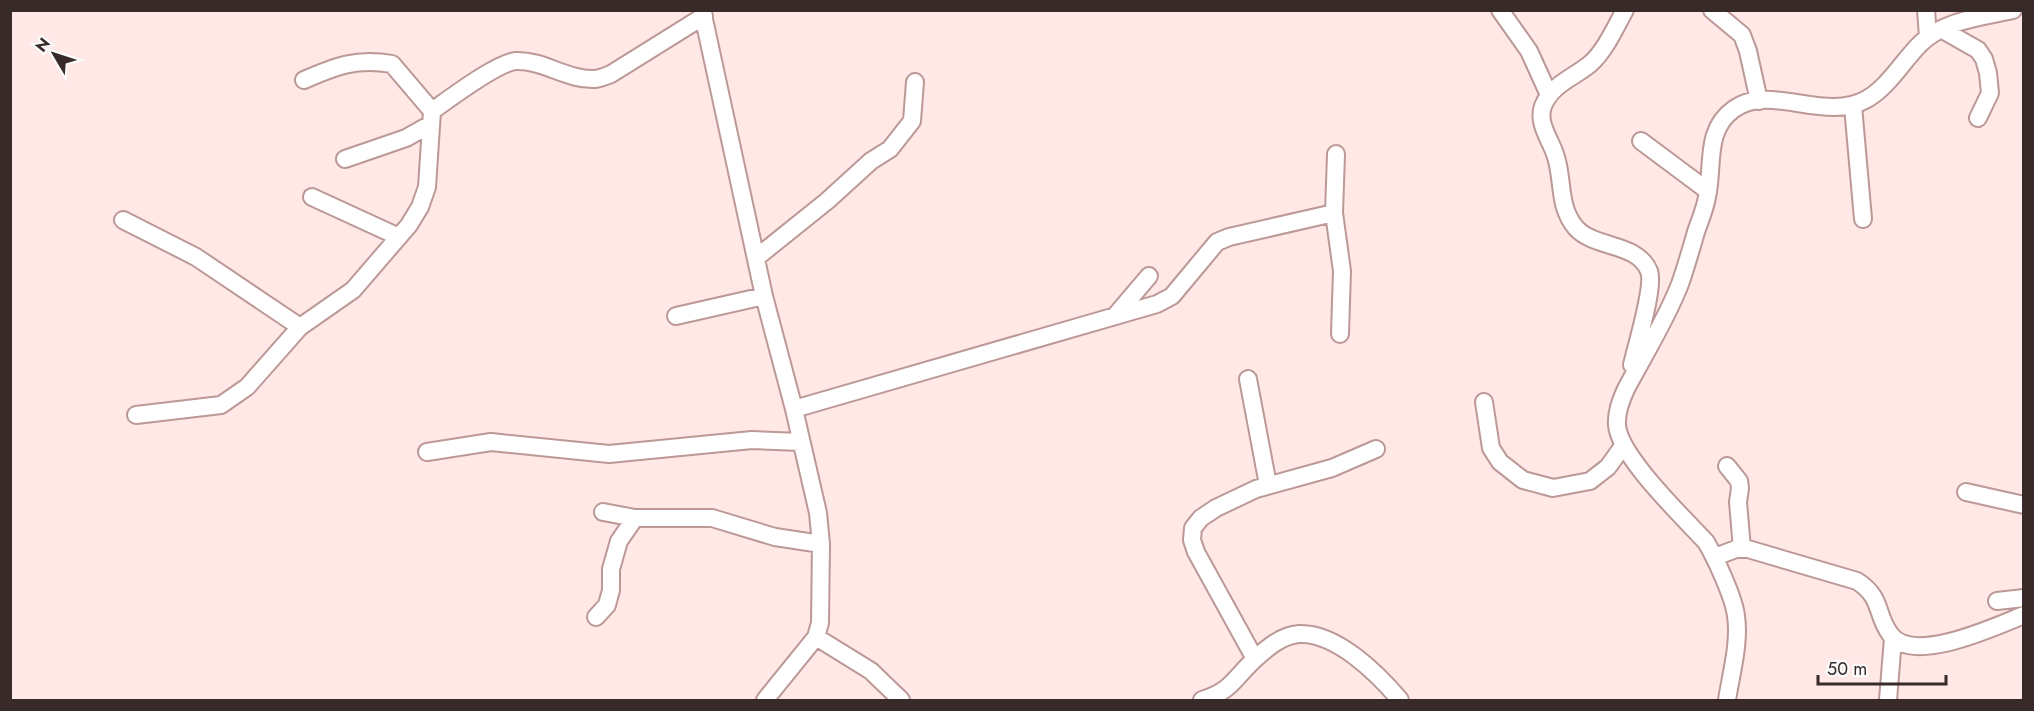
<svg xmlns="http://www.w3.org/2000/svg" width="2034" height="711" font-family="Jost,sans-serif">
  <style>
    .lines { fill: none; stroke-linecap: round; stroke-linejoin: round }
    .minor-casing { stroke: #bc9896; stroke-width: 20 }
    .minor { stroke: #fff; stroke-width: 16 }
  </style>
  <rect width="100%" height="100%" fill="#ffe8e6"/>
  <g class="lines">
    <defs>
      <path id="minor" d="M702,10L764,296L794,409L818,513L821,544L820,623L816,637L765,700
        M1500,10L1529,51L1549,95
        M1625,10C1615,28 1605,51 1590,64C1573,78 1552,84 1543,106C1537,123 1550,139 1555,154C1564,178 1557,206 1576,228C1595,249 1637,242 1649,271C1655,287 1636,346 1632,365
        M1712,10L1742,35L1748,51L1759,101
        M1926,10L1928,37
        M1941,29L1978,50L1984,59L1988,73L1990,93L1978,118
        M1853,106L1863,219
        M432,111C449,99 498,62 516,61C543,60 567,80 594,79C599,79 606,76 611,74L704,16
        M1641,141L1708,191
        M1336,154L1334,213L1342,271L1340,334
        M345,159L406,138L431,124
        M312,197L399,237
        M123,220L196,257L300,327
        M756,258L827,201L871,161L890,149L912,121L915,82
        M676,316L764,296
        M1115,316L1149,276
        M1248,379L1268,485
        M1484,402L1491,448L1500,462L1523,480L1553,488L1590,481L1608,467L1623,446
        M794,409L1157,304L1172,296L1217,242L1229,237L1334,213
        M136,415L221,405L247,387L300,327L353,290L409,225L420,207L427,187L432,111L392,64C356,58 336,66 304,80
        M427,452L491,442L609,454L752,440L801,442
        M1727,466L1739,481L1740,488L1738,502L1742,549
        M1966,492L2024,505
        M603,512L635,518H712L775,537L821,544
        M1715,557L1736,549H1748L1857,581C1883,598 1875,613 1890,634C1912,666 1996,626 2024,615
        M1997,601L2024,598
        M596,617L607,605L611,590V569L619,541L635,518
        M816,637L871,671L901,700
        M1255,659L1196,552L1192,540L1193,528L1201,518L1216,508L1256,489L1332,468L1376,449
        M1202,700C1232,691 1234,678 1255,659C1267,648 1282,635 1299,634C1336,632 1378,674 1400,700
        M1727,700C1731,674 1740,643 1736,616C1734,598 1716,559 1706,542C1683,517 1619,456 1617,425C1616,412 1621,400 1626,389C1644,355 1666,320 1680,284C1686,267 1691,249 1696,232C1700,220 1705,209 1707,197C1714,166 1704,130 1734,109C1771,83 1825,123 1867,99C1888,87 1903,61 1920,44C1944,20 1982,17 2013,10
        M1888,700L1893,638"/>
    </defs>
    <!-- minor casing -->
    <use href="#minor" class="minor-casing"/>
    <!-- minor -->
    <use href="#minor" class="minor"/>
  </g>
  <!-- border -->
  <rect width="2034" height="711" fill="none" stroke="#392a2a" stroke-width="24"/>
  <!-- north arrow -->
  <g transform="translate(54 54) rotate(309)" stroke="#fbfbfb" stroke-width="4.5" paint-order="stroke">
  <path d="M0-4.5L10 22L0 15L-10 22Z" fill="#392a2a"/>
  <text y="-9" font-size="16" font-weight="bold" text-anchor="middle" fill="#392a2a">N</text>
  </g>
  <!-- scale -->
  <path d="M1818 675v9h128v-9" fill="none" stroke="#392a2a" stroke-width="3"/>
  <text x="1827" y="675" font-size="18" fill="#392a2a" stroke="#fbfbfb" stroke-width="4.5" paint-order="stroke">50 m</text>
</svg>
